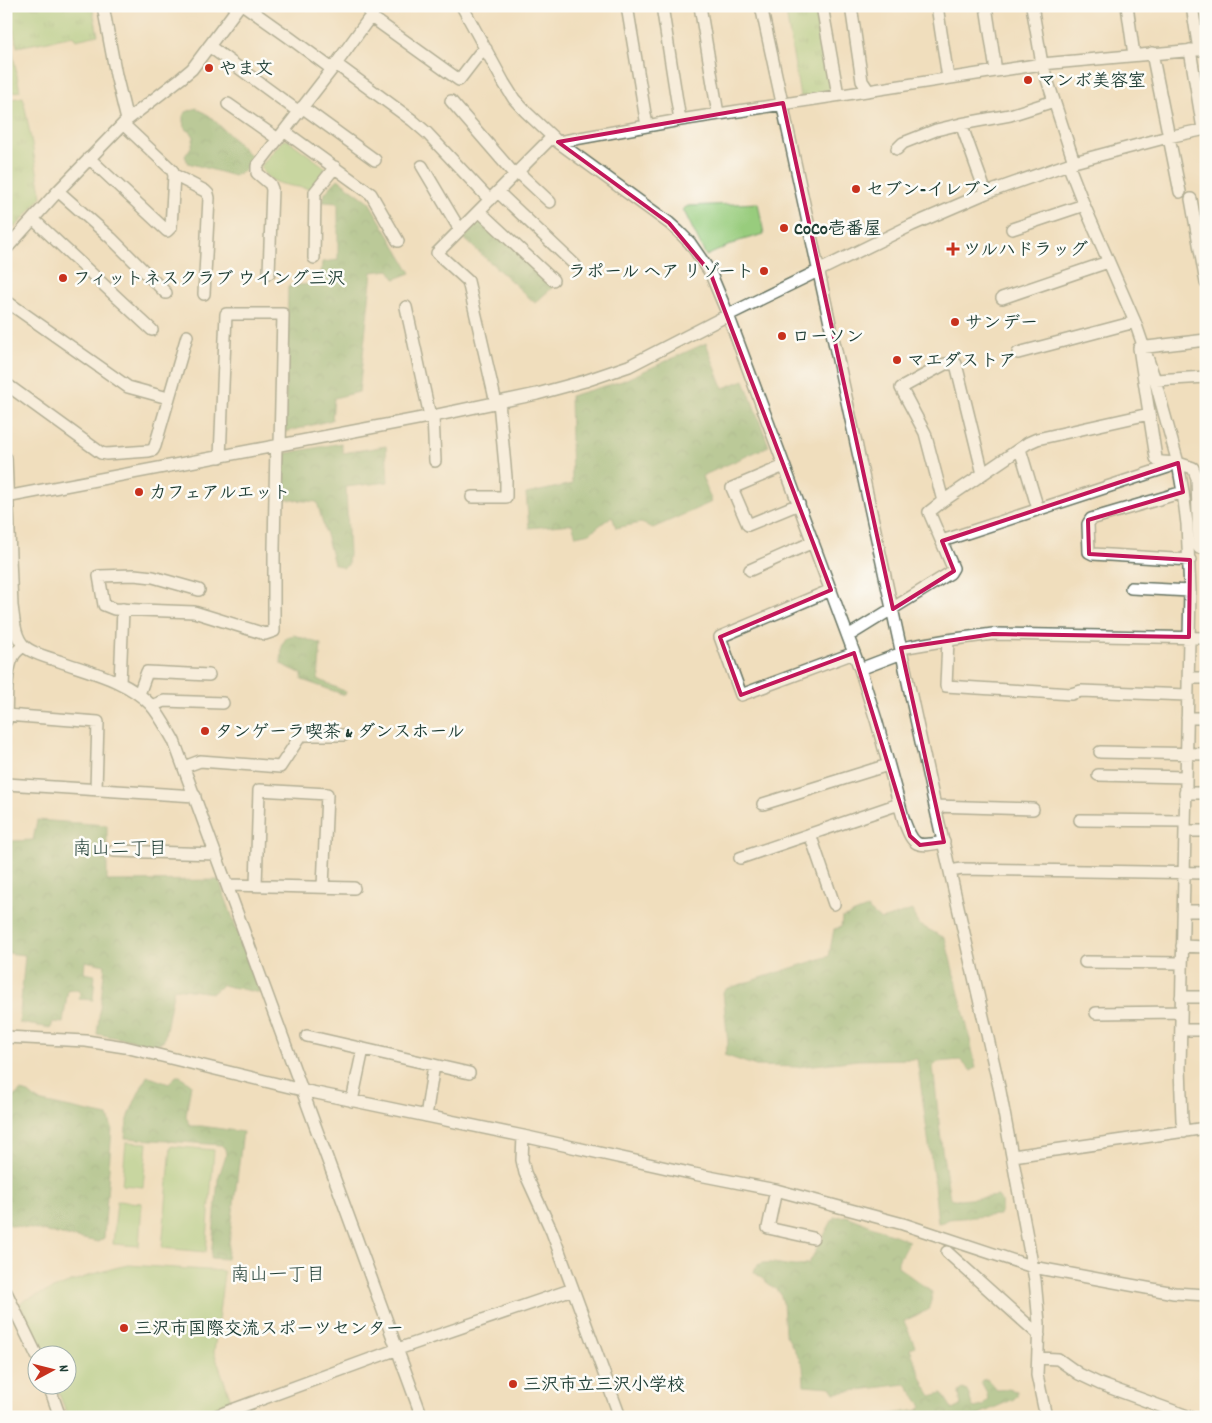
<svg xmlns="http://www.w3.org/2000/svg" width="1212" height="1423" font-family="Dekko,'Klee One',sans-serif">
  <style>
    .grass { fill: url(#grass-tufts); stroke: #5c8458 }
    .forest { fill: url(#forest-crowns); stroke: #4c7650 }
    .garden { fill: #98cc7d; stroke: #5c8458 }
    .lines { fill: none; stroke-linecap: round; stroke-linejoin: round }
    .minor-casing { stroke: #687564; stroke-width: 14 }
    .minor { stroke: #fff; stroke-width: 11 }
    .marked { fill: none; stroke: #c2185b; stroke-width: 4; stroke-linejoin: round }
    .poi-dot { fill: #c8321e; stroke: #fdfcf7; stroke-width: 2 }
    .labels { text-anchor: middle; stroke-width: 5; stroke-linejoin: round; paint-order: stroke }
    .poi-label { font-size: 18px; font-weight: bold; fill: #1f3d34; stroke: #fdfcf7; text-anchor: start }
    .neighbourhood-label { font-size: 19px; fill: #1f3d34; stroke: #fdfcf7 }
  </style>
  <defs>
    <pattern id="grass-tufts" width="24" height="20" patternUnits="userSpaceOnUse" patternTransform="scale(1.25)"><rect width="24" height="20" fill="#98cc7d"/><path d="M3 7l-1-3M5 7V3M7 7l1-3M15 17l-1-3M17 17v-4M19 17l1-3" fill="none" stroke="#7ba767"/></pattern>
    <pattern id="forest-crowns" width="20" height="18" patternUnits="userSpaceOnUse" patternTransform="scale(1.25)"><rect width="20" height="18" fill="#7ab06c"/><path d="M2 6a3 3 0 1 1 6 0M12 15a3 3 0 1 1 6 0" fill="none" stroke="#63905a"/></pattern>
  </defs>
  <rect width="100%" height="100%" fill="#fdfcf7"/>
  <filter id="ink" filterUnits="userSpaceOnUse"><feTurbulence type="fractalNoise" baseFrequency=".02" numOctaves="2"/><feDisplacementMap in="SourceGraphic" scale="10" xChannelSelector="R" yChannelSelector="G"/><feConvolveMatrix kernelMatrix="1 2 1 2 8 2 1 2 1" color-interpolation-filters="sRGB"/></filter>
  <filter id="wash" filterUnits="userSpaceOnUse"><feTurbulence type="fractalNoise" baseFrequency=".0096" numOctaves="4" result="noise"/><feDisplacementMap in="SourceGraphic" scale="20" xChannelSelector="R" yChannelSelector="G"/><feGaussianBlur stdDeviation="1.12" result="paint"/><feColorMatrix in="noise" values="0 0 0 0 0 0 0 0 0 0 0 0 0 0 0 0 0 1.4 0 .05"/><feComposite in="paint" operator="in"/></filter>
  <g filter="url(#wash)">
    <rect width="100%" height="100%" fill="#f0debd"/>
    <!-- grass -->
    <path class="grass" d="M8,6H92L98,35L76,40L74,36L17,47Z
      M785,6H818L833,92L800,97Z
      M6,33H9L20,91L6,94Z
      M23,97L42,197L15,228L13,224L6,225V100Z"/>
    <!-- forest -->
    <path class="forest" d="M196,108L210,116L253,158L244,171L234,176L188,163L185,156L191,147L194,137L191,132L186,130L183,122V116L186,112Z
      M338,179L369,202L411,273L395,279L389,270L372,272L359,392L334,398L332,420L285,432L288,286L320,283L322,262L338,260V203L323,202L325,193Z
      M476,218L483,219L553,287L535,303L459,234Z
      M706,343L723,388L744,380L769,446L702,476L712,502L653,528L641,523L616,528L612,516L590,533L576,536L572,524L529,528L526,494L572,484L570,396L622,381Z
      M341,443L343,453L386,446L388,482L346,487L349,554L348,565L343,568L334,564L317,502L281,499L282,454Z
      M294,635L321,644L318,679L346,692L345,695L302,680V674L281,664L282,644L287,637Z
      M37,820L107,825V881L219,880L260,993L222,985L213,993L174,988L164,1040L156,1045L97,1034L105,965L85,961L84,973L95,975L93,1000L79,999L80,991L68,989L63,1023L53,1022L51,1028L19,1023L25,955L6,953V913L10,841L33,840Z
      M867,908L881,920L912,910L918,924L945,938L968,1030L976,1068L971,1071L960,1060L938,1062L933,1066L942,1149L950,1198L960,1200L998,1196C1003,1202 1002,1207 999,1215L949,1219L944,1222L938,1223L933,1174L917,1059L858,1060L797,1067L756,1066L724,1055L728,1044L723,992L726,989L829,956L834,929L841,927L842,918Z
      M147,1076L169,1084L176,1076H180L191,1084L186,1116L190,1126H202L243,1132L227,1259L211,1258L218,1179L226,1155L225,1149L221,1145L125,1138C125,1118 138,1094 147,1076Z
      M20,1091L29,1093L38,1101L108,1116L112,1128L104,1238L98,1242L6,1224V1101H9Z
      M846,1216L909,1241L898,1261V1267L932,1292L931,1301L928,1310L904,1321L915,1346L910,1349L925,1386L931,1396L942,1393L953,1410L961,1406L959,1392L963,1389C972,1391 968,1401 974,1408L983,1406L988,1399L986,1391L981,1382L982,1380L987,1379L997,1390L1008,1389L1017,1391V1396L1014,1399L973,1417H870L918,1410L922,1406L906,1384L835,1393L831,1387L804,1385L803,1366L785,1333L783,1303L780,1293L754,1272C756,1255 786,1267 797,1266C801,1266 805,1264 809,1263L834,1217Z"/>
    <!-- garden -->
    <path class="garden" d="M283,140H288L326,168L312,189C296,186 265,186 261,166Z
      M758,203L764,234L739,241L706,256L683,209L688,206Z
      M126,1142L147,1143L143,1187L122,1185Z
      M171,1146L214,1150L206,1252L162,1248Z
      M117,1201L142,1203L139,1246L113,1244Z
      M128,1265L223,1271L224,1273L214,1352L232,1403L194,1417H68L56,1386H68V1356L43,1355L20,1304L22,1301C57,1288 92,1272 128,1265Z"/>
  </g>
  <g filter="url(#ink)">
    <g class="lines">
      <defs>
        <path id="minor" d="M103,6L116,75L127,120
          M245,6L290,38L332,69
          M462,6L504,83L514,99L526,112L558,142L669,223L678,231L690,243L710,272L728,315L860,669L877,723L904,821C914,848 917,847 944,842
          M627,6L647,126
          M662,6L680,120
          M700,6L718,114
          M761,6L935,806L1000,1091L1035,1280L1039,1323L1037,1375L1046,1417
          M822,6L838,95
          M851,6L862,81L868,90
          M937,6L948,78
          M986,6L996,71
          M1032,6L1042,64L1074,162
          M1127,6L1134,55
          M1192,6L1199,50
          M370,16L459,80L479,54L486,49
          M209,46L299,112
          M1190,50L1203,129
          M1152,53L1180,192
          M336,64L412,120L427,133L490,200
          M451,101L515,175
          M228,104L278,139
          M302,107L375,160
          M961,124L986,193
          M284,131L371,194L398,241
          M558,142L680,120L1042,64L1206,49
          M897,149L903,143L936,130L961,124L1010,115L1054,101
          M89,158L167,231L171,227L174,175L172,170L123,124
          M1068,164L1084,205L1135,322L1155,380L1178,463L1183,492L1187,524L1190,591L1180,1068L1182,1120L1184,1132
          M422,166L460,230
          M518,172L550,202
          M174,175L205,191L208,194L209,198L204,294
          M58,191L111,238L166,293
          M498,192L575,265
          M1191,199L1206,283
          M479,211L553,280
          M33,219L152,330
          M1012,229L1084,205
          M6,249L58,191L127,120L180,79L192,69L239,6
          M314,258L315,192L335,167
          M269,273L272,189L270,184L257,173V166L336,64L378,6
          M1002,298L1108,262
          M6,301L128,387L168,398
          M406,307L430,416
          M1018,353L1135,322
          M1155,380L1206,377
          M6,384L101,453L106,454L149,451L153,450L155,446L187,336
          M496,403L468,281L437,253L552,137
          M433,416L435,461
          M1020,449L1038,509
          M220,457L226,314H283L280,445
          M6,458L12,606C14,618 14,636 24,646C31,653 49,658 59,661C90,672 127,680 151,705C160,715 167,729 174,741L422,1417
          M784,466L732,488L748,525L799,504
          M1183,492L1091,519L1088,524L1089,552L1093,554L1190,560
          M6,497L433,416L537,394L585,381L629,366L728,315L912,225L986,193L1074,162L1168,137L1206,129
          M472,497H506V477L499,402
          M943,501L925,433L901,388L945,364H956L983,474
          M942,541L1168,467L1172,464
          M1199,548L1197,478L1193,468L1178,463L1162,462L1158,461L1156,458L1139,348L1206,340
          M750,570L813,542
          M1131,588L1190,591
          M199,590L153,577L134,575L99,576L104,605L114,609L194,612L265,634L274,631V548L276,446
          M831,590L720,637L741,695L854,653
          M848,636L950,573L953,568L929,512L943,501L1028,443L1037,439L1149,414
          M948,640L946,686L1071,694L1081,691L1187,695
          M901,648L948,640L993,634L1206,638
          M860,669L902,653
          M1188,678H1206
          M120,683L123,609
          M139,694L147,672L209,675
          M152,706L164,701L223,703
          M6,715L98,722L96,789
          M1187,718H1206
          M6,721C7,704 5,672 13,657C15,652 19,649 24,646
          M1100,752L1206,754
          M184,767L200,761L280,767L301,735H344
          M1098,775L1186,777
          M6,784L195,796
          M1185,793H1206
          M763,804L888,765
          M935,806L1033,809
          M1080,820L1185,821
          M1185,831H1206
          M810,834L834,904
          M114,851L216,854
          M740,858L899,804
          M950,871L962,869L1206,873
          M227,885L354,888
          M256,885L259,790L327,794L323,887
          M1183,911H1206
          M1182,946L1206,947
          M1085,962L1182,963
          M1181,997H1206
          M1096,1013L1181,1012
          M1181,1030H1206
          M307,1036L469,1073
          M6,1037L86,1041L125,1047L302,1090L523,1136L694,1174L776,1190L903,1224L1033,1267L1174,1293L1206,1295
          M352,1101L363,1049
          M426,1116L434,1065
          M523,1136L522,1160L525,1173L552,1232L620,1417
          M1013,1156L1206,1128
          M776,1190L768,1228L813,1238
          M947,1252L1039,1335
          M6,1292L38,1358
          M1038,1358L1058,1359L1079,1374L1100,1384L1190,1417
          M49,1386L60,1417
          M213,1417L398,1349L573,1289"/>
      </defs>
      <!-- minor casing -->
      <use href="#minor" class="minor-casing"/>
      <!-- minor -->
      <use href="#minor" class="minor"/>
    </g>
  </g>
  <!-- marked area -->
  <path d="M0 0H1212V1423H0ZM783,103L893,609L954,571L942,541L1178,463L1183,492L1088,520L1089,554L1190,560L1189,637L993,634L901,648L944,842L920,845L910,836L854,653L741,695L720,637L831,590L710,272L669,223L558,142Z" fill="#f0debd" fill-opacity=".55" fill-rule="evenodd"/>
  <path class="marked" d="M783,103L893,609L954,571L942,541L1178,463L1183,492L1088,520L1089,554L1190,560L1189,637L993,634L901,648L944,842L920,845L910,836L854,653L741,695L720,637L831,590L710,272L669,223L558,142Z"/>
  <!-- markers -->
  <g class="poi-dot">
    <circle cx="209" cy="68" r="5"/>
    <circle cx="1028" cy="80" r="5"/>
    <circle cx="856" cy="189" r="5"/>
    <circle cx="784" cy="228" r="5"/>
    <path d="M950.5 241.5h5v5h5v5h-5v5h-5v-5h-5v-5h5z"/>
    <circle cx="764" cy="271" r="5"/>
    <circle cx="63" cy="278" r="5"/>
    <circle cx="955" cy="322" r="5"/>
    <circle cx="782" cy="336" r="5"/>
    <circle cx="897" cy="360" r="5"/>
    <circle cx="139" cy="492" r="5"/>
    <circle cx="205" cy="731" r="5"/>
    <circle cx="124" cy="1328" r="5"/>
    <circle cx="513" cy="1384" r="5"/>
  </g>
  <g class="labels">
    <!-- poi labels -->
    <g class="poi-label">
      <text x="219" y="74">やま文</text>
      <text x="1038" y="86">マンボ美容室</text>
      <text x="866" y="195">セブン-イレブン</text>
      <text x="794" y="234">CoCo壱番屋</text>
      <text x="963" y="255">ツルハドラッグ</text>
      <text x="754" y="277" text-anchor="end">ラポール ヘア リゾート</text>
      <text x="73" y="284">フィットネスクラブ ウイング三沢</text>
      <text x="965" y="328">サンデー</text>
      <text x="792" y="342">ローソン</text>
      <text x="907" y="366">マエダストア</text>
      <text x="149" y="498">カフェアルエット</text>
      <text x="215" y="737">タンゲーラ喫茶 &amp; ダンスホール</text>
      <text x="134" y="1334">三沢市国際交流スポーツセンター</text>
      <text x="523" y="1390">三沢市立三沢小学校</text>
    </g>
    <!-- neighbourhood labels -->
    <g class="neighbourhood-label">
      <text x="120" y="854">南山二丁目</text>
      <text x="278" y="1280">南山一丁目</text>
    </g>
  </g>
  <!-- margin -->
  <rect width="1212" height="1423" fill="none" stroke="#fdfcf7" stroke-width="25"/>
  <!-- north arrow -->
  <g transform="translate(52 1370) rotate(83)"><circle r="24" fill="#fdfcf7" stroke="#a4b0a9"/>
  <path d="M0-4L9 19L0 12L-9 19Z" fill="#c8321e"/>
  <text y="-8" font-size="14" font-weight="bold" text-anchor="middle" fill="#1f3d34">N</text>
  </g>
</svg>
